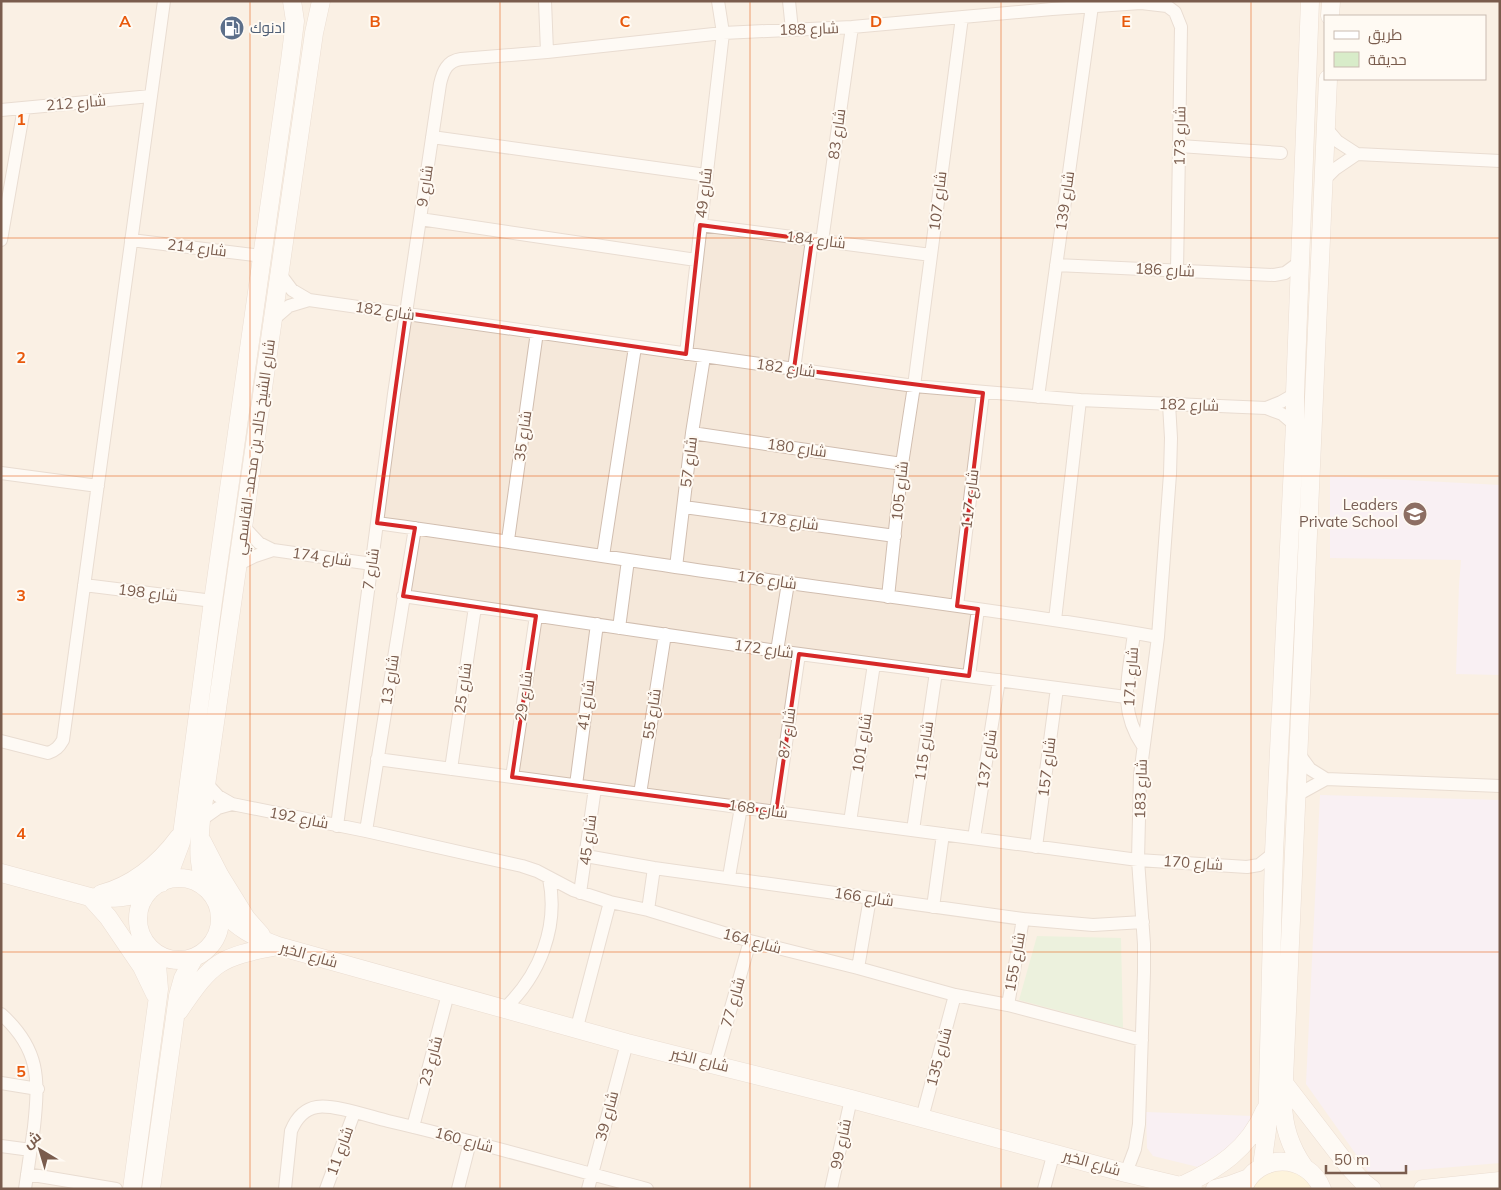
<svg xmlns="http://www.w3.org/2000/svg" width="1501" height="1190" font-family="Mulish,Cairo,sans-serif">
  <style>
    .residential { fill: #f5e8da; fill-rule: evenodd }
    .education { fill: #f3e8fa }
    .green { fill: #d8ecc9 }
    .sand { fill: #fcefc7 }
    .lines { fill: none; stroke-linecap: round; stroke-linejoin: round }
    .street-casing { stroke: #d1beb0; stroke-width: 14 }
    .secondary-casing { stroke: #d6c0b0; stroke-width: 19 }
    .street { stroke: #fff; stroke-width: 12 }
    .secondary { stroke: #fff; stroke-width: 18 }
    .marked { fill: none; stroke: #d62828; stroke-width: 4; stroke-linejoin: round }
    .grid { fill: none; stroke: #e8590c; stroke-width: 1; stroke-opacity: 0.55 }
    .labels { text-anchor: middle; stroke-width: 4; stroke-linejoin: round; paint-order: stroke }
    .service-label { font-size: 15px; fill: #4e5e75; stroke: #fffaf3; text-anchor: start }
    .street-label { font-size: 15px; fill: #7a5c4d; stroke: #fffaf3 }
    .education-label { font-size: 15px; fill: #785e54; stroke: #fffaf3; text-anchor: end }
    .grid-label { font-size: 16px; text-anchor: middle; font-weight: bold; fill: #e8590c; stroke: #fffaf3; stroke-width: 4; stroke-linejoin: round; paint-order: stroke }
  </style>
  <rect width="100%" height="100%" fill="#fdf6ec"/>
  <!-- residential -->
  <path class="residential" d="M1,1H1500V1189H1ZM1325,16H1485V79H1325Z"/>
  <!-- education -->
  <path class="education" d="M1330,476L1500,485V675L1456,674L1459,585L1461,560L1330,558Z
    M1320,795L1500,800V1163L1370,1174L1306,1084Z
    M1146,1112L1253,1116L1248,1135L1198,1167L1153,1156L1147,1148Z"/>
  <!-- green -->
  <path class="green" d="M1037,936L1121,938L1123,1028L1019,1000Z"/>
  <!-- sand -->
  <path class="sand" d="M1294,1165L1321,1189H1252L1261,1175Z"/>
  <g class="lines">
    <defs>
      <path id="street" d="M545,1L547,52
        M789,1L792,30
        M1,110L151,96
        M1326,128L1337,141L1357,154L1500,161
        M432,137L706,175
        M1180,146L1281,153
        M1323,181L1335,169L1357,154
        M420,219L696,260
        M700,225L931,255
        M1,240L24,108
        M131,240L262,256
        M822,241L852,27
        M1056,265L1274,275L1285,273L1300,262
        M280,274L292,290L309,300
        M274,319L289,306L309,300L914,386L1080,400L1266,408L1282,414L1295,425
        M686,354L723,33L718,1
        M794,369L812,240
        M1038,397L1092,6
        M1266,408L1281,402L1295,394
        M692,433L902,464
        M1,473L98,486
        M684,507L895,536
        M377,523C503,540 628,561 754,578C888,597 1023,613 1158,637
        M244,527L259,543L273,550L372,564
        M508,540L537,332
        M603,556L635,347
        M239,564L255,556L273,550
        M676,567L692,433L704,357
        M84,585L213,601
        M403,596L777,651L1126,697
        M888,597L902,464L914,386L962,17
        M957,606L983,393
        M1055,620L1080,400
        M619,628L628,560
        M1134,633C1129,676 1117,708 1143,746
        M777,651L788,583
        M969,676L978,609
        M1,741L48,753C56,750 59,747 63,740L164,1
        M1299,754L1310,769L1326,779
        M377,759L1138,860L1247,867L1259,865L1274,853
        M451,769L475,607
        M512,777L536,616
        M207,784L218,796L232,804L366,831L522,866L537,871L573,890L610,902L648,910L750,941L858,968L955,995L1008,1005L1142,1040
        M576,785L597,624
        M640,794L665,634
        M1297,795L1326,779L1500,786
        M776,812L799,654
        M201,820L218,808L232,804
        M850,822L874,664
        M337,826L394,394L440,84C443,71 447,61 461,59L547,52L723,33L852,27L1052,9L1141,3L1167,6L1175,12L1181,27L1177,271
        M913,830L936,672
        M366,831L415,528
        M974,838L999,680
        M1036,847L1057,688
        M586,856L654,868L1023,919L1093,925L1143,922
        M729,877L741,807
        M580,893L595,788
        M933,907L943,834
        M648,910L654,868
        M858,968L870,898
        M1008,1005L1023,919
        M504,1009C540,975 559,927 549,878
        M1,1014C40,1049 39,1079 34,1127C31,1148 28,1168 25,1189
        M577,1027L610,902
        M715,1064L750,941
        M1,1083L38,1089
        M922,1118L955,995
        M413,1127L448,994
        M1,1146L31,1150
        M1126,1173L1135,1149L1139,1124L1144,972V944L1138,860L1140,775L1158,637L1170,474L1171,438L1169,404
        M27,1174L116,1189
        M285,1189L291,1131C296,1119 304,1109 317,1107C334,1104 371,1117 388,1121C475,1141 560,1166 647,1189
        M326,1189L354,1113
        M458,1189L470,1142
        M588,1189L627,1043
        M831,1189L851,1099
        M1044,1189L1054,1152"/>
      <path id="secondary" d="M1330,16L1331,1
        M202,841L220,876L246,918L261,935
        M1,873L90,897C112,899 130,898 150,890
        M138 919a41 41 0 1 1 82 0a41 41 0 1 1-82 0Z
        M161,883L172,866L181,842L213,601L290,61L295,21L292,1
        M210,892C196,868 199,846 201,820L314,33L321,1
        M101,894C134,885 159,864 179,837
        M90,897L108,917L142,967L155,994
        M219,908C237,928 254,937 278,946L627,1043L851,1099L1126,1173L1193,1189
        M179,1011C213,961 219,957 278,946
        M1284,1083L1348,1166L1363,1182L1372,1189
        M1262,1166L1267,1130L1274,853L1295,425V394L1310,1
        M1304,1167C1290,1147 1283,1127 1283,1102L1328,79
        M132,1189L159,989L157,965L149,948
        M151,1189L178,996L183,978L194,958
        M1184,1189L1181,1186C1218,1169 1249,1149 1265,1110
        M1215,1189L1230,1185L1249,1178
        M1243,1189C1257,1152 1308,1153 1322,1189
        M1423,1189L1500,1181"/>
    </defs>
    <!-- street casing -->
    <use href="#street" class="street-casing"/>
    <!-- secondary casing -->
    <use href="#secondary" class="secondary-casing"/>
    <!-- street -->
    <use href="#street" class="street"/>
    <!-- secondary -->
    <use href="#secondary" class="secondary"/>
  </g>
  <!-- marked area -->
  <path d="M0 0H1501V1190H0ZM700,225L812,240L794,369L983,393L957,606L978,609L969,676L799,654L776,812L512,777L536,616L403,596L415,528L377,523L406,313L686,354Z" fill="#fdf6ec" fill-opacity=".55" fill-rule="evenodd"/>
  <path class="marked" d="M700,225L812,240L794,369L983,393L957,606L978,609L969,676L799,654L776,812L512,777L536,616L403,596L415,528L377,523L406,313L686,354Z"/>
  <!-- grid -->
  <path class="grid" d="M250,1V1189M500,1V1189M750,1V1189M1001,1V1189M1251,1V1189M1,238H1500M1,476H1500M1,714H1500M1,952H1500"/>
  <!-- icons -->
  <defs>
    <symbol id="fuel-disc" viewBox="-11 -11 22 22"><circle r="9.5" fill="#5c6f8a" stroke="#fffaf3"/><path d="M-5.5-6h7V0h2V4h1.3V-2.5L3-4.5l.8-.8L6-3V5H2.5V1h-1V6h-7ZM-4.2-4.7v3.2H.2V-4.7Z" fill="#fff"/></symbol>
    <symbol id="school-disc" viewBox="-11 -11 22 22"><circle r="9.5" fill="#8d6e63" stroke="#fffaf3"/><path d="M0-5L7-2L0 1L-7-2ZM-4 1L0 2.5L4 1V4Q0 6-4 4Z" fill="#fff"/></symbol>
  </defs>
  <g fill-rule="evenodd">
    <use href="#fuel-disc" x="218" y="14" width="28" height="28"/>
    <use href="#school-disc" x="1401" y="500" width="28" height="28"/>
  </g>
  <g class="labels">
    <!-- service labels -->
    <g class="service-label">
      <text x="250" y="33">ادنوك</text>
    </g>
    <!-- street labels -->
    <g class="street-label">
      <text transform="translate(809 29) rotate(-2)" y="5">شارع 188</text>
      <text transform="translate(76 103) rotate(-5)" y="5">212 شارع</text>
      <text transform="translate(837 134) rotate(-82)" y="5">شارع 83</text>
      <text transform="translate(1180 136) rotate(-89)" y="5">شارع 173</text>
      <text transform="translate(425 186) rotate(-82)" y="5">شارع 9</text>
      <text transform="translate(704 193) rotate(-83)" y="5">شارع 49</text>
      <text transform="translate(938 201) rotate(-83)" y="5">شارع 107</text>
      <text transform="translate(1065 201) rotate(-82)" y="5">شارع 139</text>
      <text transform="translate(816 240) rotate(7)" y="5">شارع 184</text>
      <text transform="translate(197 248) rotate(7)" y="5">214 شارع</text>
      <text transform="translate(1165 270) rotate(3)" y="5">شارع 186</text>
      <text transform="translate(385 311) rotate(8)" y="5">شارع 182</text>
      <text transform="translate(786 368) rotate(8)" y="5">شارع 182</text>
      <text transform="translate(1189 405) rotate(2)" y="5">شارع 182</text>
      <text transform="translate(523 436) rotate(-82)" y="5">شارع 35</text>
      <text transform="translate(255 447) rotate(-82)" y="5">شارع الشيخ خالد بن محمد القاسمي</text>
      <text transform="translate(797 448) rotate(8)" y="5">شارع 180</text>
      <text transform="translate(689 462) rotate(-83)" y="5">شارع 57</text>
      <text transform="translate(900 491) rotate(-84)" y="5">شارع 105</text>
      <text transform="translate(970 499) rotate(-83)" y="5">شارع 117</text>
      <text transform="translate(789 521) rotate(8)" y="5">شارع 178</text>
      <text transform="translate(322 557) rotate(8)" y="5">شارع 174</text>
      <text transform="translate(371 569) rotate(-82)" y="5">شارع 7</text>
      <text transform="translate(767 580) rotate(8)" y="5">شارع 176</text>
      <text transform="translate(148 593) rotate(7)" y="5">شارع 198</text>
      <text transform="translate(764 649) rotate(8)" y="5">شارع 172</text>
      <text transform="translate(1131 677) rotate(-86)" y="5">شارع 171</text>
      <text transform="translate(390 680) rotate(-81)" y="5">شارع 13</text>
      <text transform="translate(463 688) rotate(-82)" y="5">شارع 25</text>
      <text transform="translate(524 696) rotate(-82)" y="5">شارع 29</text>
      <text transform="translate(586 705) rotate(-82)" y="5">شارع 41</text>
      <text transform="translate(652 714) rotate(-81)" y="5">شارع 55</text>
      <text transform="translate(787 733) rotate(-82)" y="5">شارع 87</text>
      <text transform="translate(862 743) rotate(-81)" y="5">شارع 101</text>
      <text transform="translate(924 751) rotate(-82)" y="5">شارع 115</text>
      <text transform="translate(987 759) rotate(-81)" y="5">شارع 137</text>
      <text transform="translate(1047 767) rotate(-83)" y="5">شارع 157</text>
      <text transform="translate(1141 789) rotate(-88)" y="5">شارع 183</text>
      <text transform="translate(758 809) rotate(8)" y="5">شارع 168</text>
      <text transform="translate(299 818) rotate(11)" y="5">شارع 192</text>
      <text transform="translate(588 840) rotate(-82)" y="5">شارع 45</text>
      <text transform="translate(1193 863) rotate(4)" y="5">شارع 170</text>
      <text transform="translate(864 897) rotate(8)" y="5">شارع 166</text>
      <text transform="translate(752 941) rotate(15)" y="5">شارع 164</text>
      <text transform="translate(309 955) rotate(16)" y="5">شارع الخير</text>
      <text transform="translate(1015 962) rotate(-80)" y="5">شارع 155</text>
      <text transform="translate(733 1002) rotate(-74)" y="5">شارع 77</text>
      <text transform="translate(939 1057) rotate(-75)" y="5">شارع 135</text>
      <text transform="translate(700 1060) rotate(14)" y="5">شارع الخير</text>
      <text transform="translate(431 1061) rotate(-75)" y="5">شارع 23</text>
      <text transform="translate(607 1116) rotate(-75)" y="5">شارع 39</text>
      <text transform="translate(464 1140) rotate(15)" y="5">شارع 160</text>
      <text transform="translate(841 1144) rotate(-78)" y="5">شارع 99</text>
      <text transform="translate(340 1151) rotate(-70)" y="5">شارع 11</text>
      <text transform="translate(1092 1163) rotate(16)" y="5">شارع الخير</text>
    </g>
    <!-- education labels -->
    <g class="education-label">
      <text x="1398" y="510">Leaders<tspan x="1398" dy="17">Private School</tspan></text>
    </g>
  </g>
  <g class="grid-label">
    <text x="125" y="27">A</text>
    <text x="375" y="27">B</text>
    <text x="625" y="27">C</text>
    <text x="876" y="27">D</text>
    <text x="1126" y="27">E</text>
    <text x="21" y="125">1</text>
    <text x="21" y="363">2</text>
    <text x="21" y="601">3</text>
    <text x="21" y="839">4</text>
    <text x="21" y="1077">5</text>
  </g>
  <!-- border -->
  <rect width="1501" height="1190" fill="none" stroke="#7a5c4d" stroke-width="5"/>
  <!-- legend -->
  <rect x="1324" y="15" width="162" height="65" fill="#fffaf3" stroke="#cabbb1"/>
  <rect x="1334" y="31" width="25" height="8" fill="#ffffff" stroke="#cabbb1"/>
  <text x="1368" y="40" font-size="15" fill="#7a5c4d">طريق</text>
  <rect x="1334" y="52" width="25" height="15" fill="#d8ecc9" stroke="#cabbb1"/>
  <text x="1368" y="65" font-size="15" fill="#7a5c4d">حديقة</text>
  <!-- north arrow -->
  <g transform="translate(40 1150) rotate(322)" stroke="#fffaf3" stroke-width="4" paint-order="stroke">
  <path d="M0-4L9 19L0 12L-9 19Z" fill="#7a5c4d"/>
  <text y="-8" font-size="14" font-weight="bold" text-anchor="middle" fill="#7a5c4d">ش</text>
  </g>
  <!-- scale -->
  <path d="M1326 1165v8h80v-8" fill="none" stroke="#7a5c4d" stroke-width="2.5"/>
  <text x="1334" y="1165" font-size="15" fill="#7a5c4d" stroke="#fffaf3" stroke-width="4" paint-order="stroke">50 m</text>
</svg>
